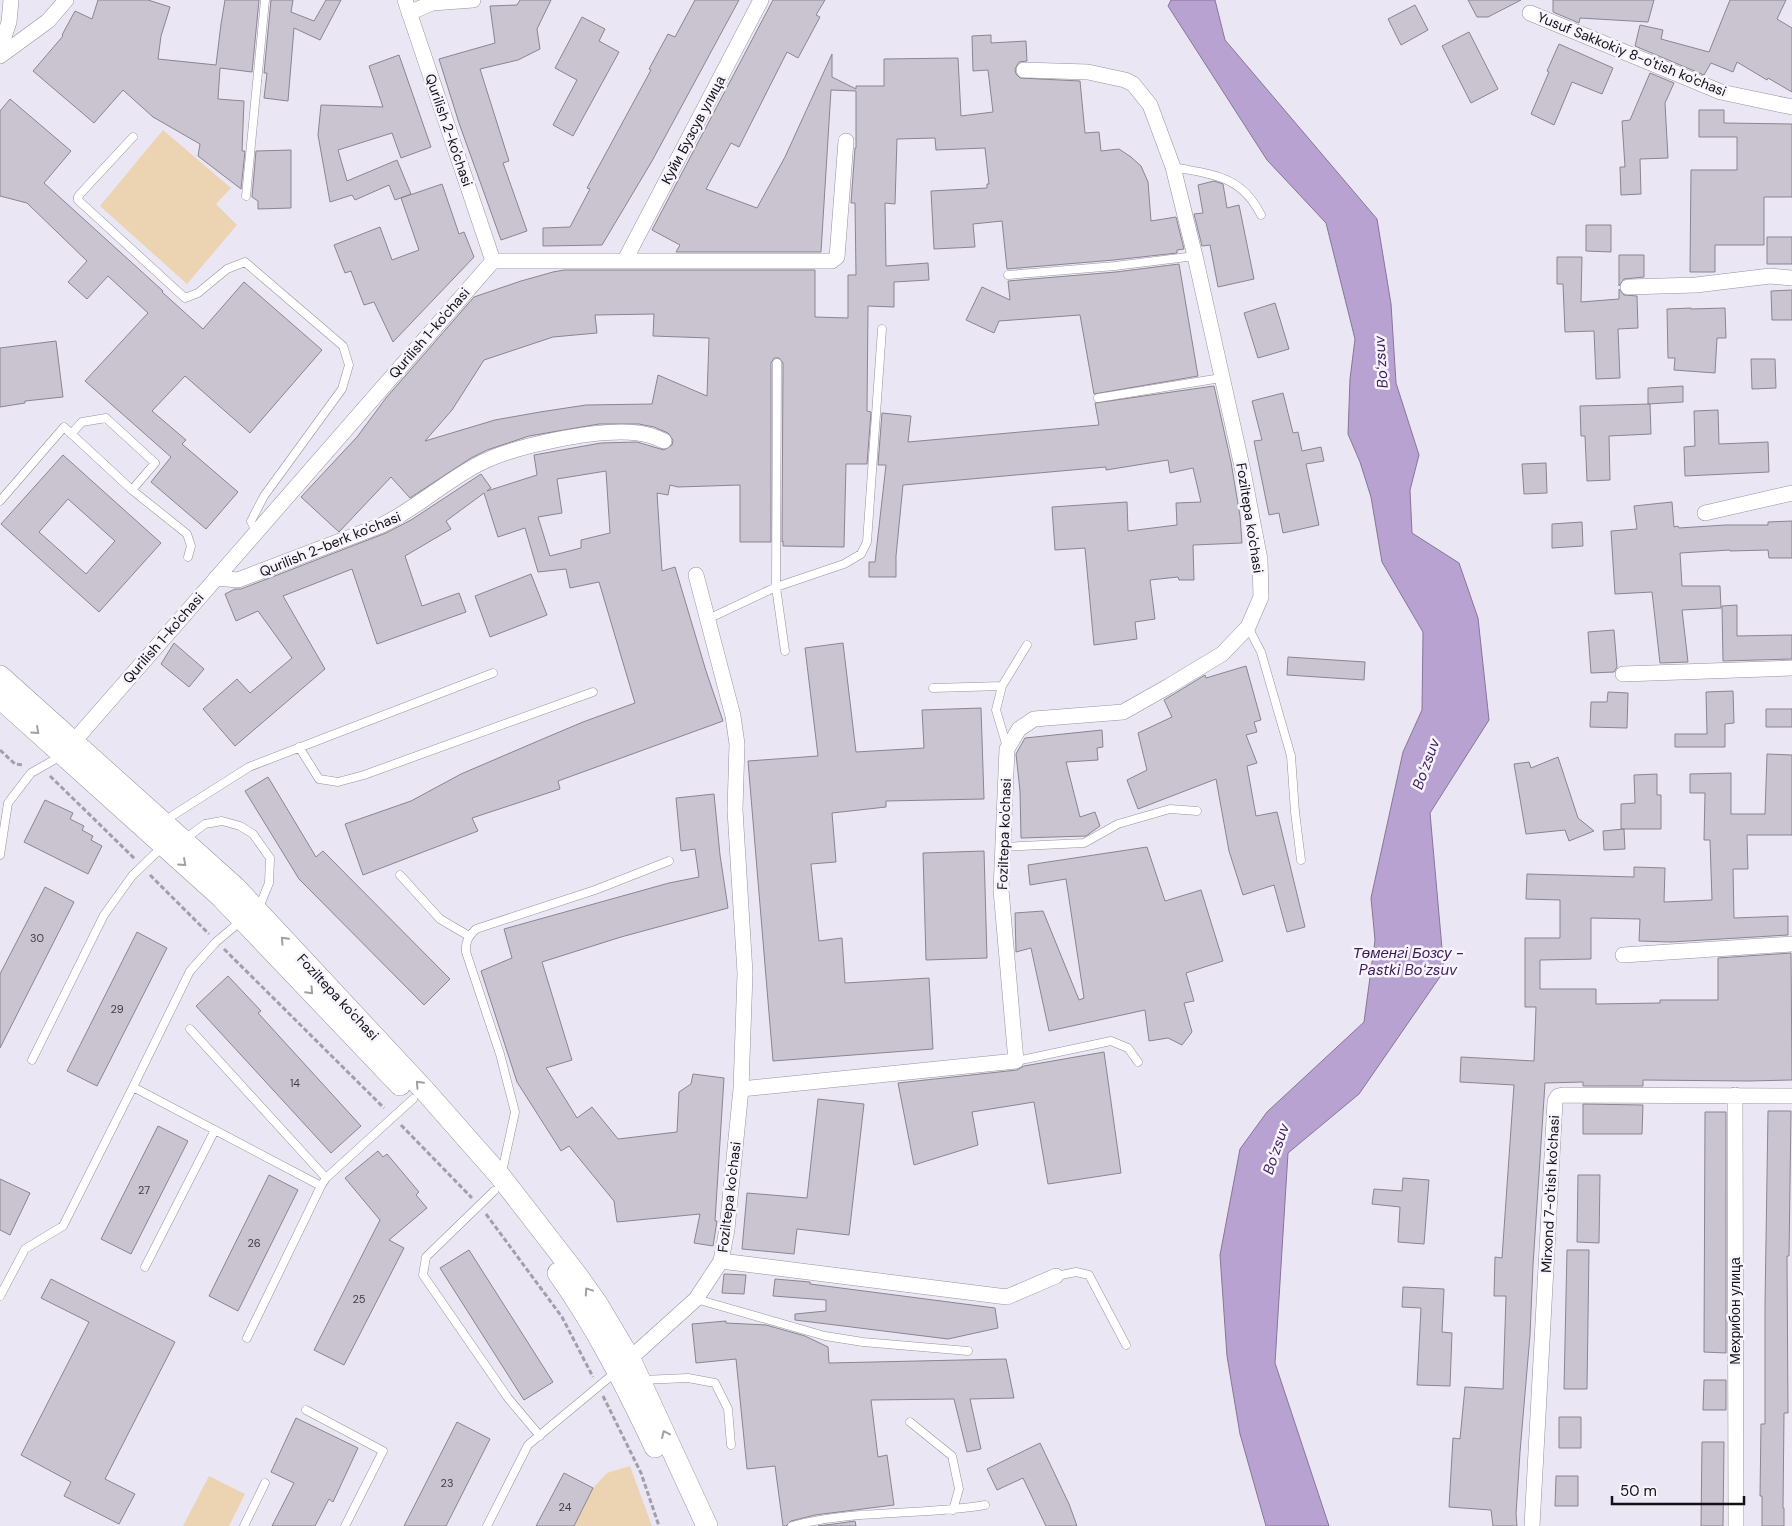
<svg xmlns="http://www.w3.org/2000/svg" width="1792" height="1526" font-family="'DM Sans',sans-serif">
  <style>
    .green { fill: #ecd4b3 }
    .water { fill: #b8a2d1; stroke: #867699 }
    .building { fill: #c9c4d0; stroke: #8a8591; fill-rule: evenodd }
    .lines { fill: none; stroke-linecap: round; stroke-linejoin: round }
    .service-casing { stroke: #97929e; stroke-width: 9 }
    .minor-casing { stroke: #97929e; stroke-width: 16 }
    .secondary-casing { stroke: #97929e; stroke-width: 22 }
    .path { stroke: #a39fa9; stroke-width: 3; stroke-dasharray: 5 2.5; stroke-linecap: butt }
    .service { stroke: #fff; stroke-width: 8 }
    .minor { stroke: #fff; stroke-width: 15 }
    .secondary { stroke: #fff; stroke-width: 21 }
    .oneway { stroke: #a1a0a1 }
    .labels { text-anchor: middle; stroke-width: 5; stroke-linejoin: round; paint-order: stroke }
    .number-label { font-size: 11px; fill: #403e44 }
    .street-label { font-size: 14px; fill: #131115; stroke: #f8f4fe }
    .water-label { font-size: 15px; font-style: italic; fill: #3b1d56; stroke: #f8f4fe }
  </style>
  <rect width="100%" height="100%" fill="#ebe6f3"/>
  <!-- green -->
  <path class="green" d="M163,130L231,188L216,204L237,225L187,284L100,206Z
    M630,1466L652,1526H574L593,1488L607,1473Z
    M209,1476L245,1494L229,1526H183Z"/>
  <!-- water -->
  <path class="water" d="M1171,0H1215L1225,40L1377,219L1391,304L1396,383L1419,455L1410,490L1412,533L1459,563L1478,618L1489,720L1430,813L1444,971L1359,1094L1288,1153L1275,1363L1329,1526H1266L1240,1434L1227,1356L1220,1255L1240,1149L1267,1112L1364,1022L1375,940L1371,898L1403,752L1422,710L1423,632L1382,562L1371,497L1360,462L1348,434L1350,379L1355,339L1326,223L1267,160L1168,6Z"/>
  <!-- building -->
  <path class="building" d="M98,0H148L170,7L161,36L158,59L216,65L221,24L225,0H259L252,72L220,68L218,99L244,101L242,151H245L241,189L198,156L200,144L153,117L123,90L94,123L33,71L63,36L62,35L75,11L92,19Z
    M271,0H293L291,12L314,21L326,0H341L320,40L294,28L288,101L264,98L267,73H264Z
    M520,0H551L537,29L540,49L518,60L480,69L509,161L503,163L527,231L501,240L459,123L439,59L495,43L490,6L517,5Z
    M695,0H739L652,161L602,245L543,246V228L570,227L590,189L587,188L651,70L649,69L668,34L675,37Z
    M773,0H825L816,15L820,17L798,58L787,52L739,147L731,143L706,189L757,208L785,157L832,54V77L856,89V86H884V59L958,58L961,116L993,112L988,70L973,71L972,36L991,35V43L1026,41L1027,61L1019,62L1015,69L1016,74L1020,78L1080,81L1085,133L1099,132L1101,151L1119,149L1131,157L1141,166L1148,182L1151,221L1176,217L1184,249L1177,250V253L1114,260L1007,269L1002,221L973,224L975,247L934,249L931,191L987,188V184H989L985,148L936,150L935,138L897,139L895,204L885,203L886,266L928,263L929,280L894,282V307L868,306L867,411L871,412L867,464H846L844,547L783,546V541L782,542L783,363L779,358H774L771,363V542H740V485L678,487L670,485L668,495L657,493L662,571L675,567L706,671L723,721L558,781L560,789L472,818L478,831L363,875L345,824L411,801L461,774L538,741L583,722L635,703L599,582L570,588L566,569L538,572L525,528L498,537L484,493L446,521L451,529L405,556L422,606L459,593L466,612L377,644L352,569L283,596L325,669L235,746L203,709L237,679L250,693L292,658L258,611L236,621L225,594L235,589H241L386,533L411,520L481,474L491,488L487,491L537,475L534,455L601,443L637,442L664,450L672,445L673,440L668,433L654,427L639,424H599L529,436L487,450L471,458L410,498L391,477L339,532L301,497L357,437L386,398L474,297L521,281L553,272L564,270H815V317L848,318V275H856L855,203H851L855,148H856V91L831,90L821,252H676L680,245L652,230ZM654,314L653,336L709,338L707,396L658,375L652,404L586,405L540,412L495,420L425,441L452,410L484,360L553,337L597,333L595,315ZM606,471L610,533L581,540V548L550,556L538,517L562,513L557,479Z
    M1468,0H1521L1488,17H1477Z
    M1553,0H1654L1648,22L1580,18L1579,23L1553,12Z
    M1730,0H1786L1777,19L1792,28V92L1768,78L1767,80L1737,62L1733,72L1711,63L1704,75L1635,46L1640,25L1663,30L1661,39L1709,52Z
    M1415,5L1428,30L1401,45L1388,19Z
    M582,17L605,29L599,41L619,52L573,136L553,125L577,80L555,68Z
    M1469,32L1498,89L1471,103L1442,46Z
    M1559,44L1613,68L1602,94L1572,82L1554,125L1531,114L1549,72L1547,71Z
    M399,55L431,147L401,158L392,133L338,150L347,181L397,160L411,194L395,200L389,185L355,200L352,195L330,202L318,135L321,105L383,107L369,66Z
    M1650,73L1674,83L1665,103L1668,158L1640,159L1641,194L1621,195L1620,167H1625L1622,121L1630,120Z
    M10,99L71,151L44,183L163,291L162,292L203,329L244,282L322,350L250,433L185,376L152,411L186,440L182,444L238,492L206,529L151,482L171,457L85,381L148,313L108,276L87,299L68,282L87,261L27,203L0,196V111Z
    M1699,110H1724V123L1792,124V197H1764V245H1715V272H1690L1691,170H1737V137H1699Z
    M291,150V208L258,209V201L252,197L256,151Z
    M1214,181L1223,184L1227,208L1239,205L1254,279L1218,287L1210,245L1202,246L1194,214L1203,213L1198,185Z
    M442,184L459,234L464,232L474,257L393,342L374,302L364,305L351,271L345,273L334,245L380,227L392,260L419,250L401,198Z
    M1586,225H1611V252L1586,251Z
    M1767,237H1792V264H1767Z
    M1619,255H1644V277L1624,279L1619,286Z
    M1557,257H1582L1581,302L1619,299V289L1624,295L1637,296L1638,328L1618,329L1620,378L1596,379L1594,331L1565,332L1563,284H1557Z
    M1179,264L1198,376L1094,394L1080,315L999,321L994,333L966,320L982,287L1010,300L1008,281L1116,272Z
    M1792,290V320H1772L1771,291Z
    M1275,303L1289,349L1258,358L1244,313Z
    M1691,308V309L1725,308L1726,338H1717L1715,373L1674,370L1675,358H1668L1667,309Z
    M56,341L63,397L25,401V403L0,407V348Z
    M1751,359H1775L1776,388L1752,389Z
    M1214,386L1231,462L1240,516L1242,543L1193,545L1194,580H1179L1178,577L1150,580L1155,619L1135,622L1137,639L1094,645L1085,548L1055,550L1052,507L1127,502L1128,531L1177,525L1176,503L1201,502L1193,468L1170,473L1168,460L1106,470V467L903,485L896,556V577H869V562H875L886,465H878L882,413L911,416L908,442L1099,425L1095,403Z
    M1683,386V402L1648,404V388Z
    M1283,393L1293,433L1298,432L1302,451L1321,447L1324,461L1306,464L1319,525L1283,533L1279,513L1269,515L1254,441L1262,440L1252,401Z
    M1650,404L1651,434L1609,436L1610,480L1587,481L1585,436H1581L1580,406Z
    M1718,410L1719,444L1768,442L1769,472L1685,476L1684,447L1695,446L1694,411Z
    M63,455L161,543L99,612L1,524ZM68,499L115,541L86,574L39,532Z
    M1546,463L1547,493L1524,494L1522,464Z
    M1672,502L1674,527L1678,526L1679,528L1725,525H1768V522L1792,521V558H1769L1768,550L1730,551V550L1680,553L1682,586H1720L1721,608L1682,610L1688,662L1660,663L1652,592L1615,594L1611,531L1637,529L1634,506Z
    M1582,522L1583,546L1552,548V524Z
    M531,574L547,615L490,637L475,596Z
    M1737,605V636L1792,635V659L1723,661L1722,606Z
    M1614,630L1617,667L1614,672L1591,673L1588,632Z
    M174,643L204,669L189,687L161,664Z
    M843,643L856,752L924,748L922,710L981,708L984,799L886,801V807L832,813L836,862L811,864L819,941L842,938L845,983L929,978L933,1049L773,1061L748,761L818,756L805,648Z
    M1288,657L1365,662L1364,680L1287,675Z
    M1246,666L1261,720L1254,722L1257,732L1246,735L1257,763L1247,766L1256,816L1277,812L1305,927L1287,932L1274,885L1243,895L1229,851L1216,779L1138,809L1127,780L1147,770L1138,733L1172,717L1164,700L1205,675L1206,678Z
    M1733,691L1734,723L1725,724V747H1675V734H1707L1706,692Z
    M1608,692L1628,693L1627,728L1590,727L1591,702H1607Z
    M1766,709H1792V727H1766Z
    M1102,730L1103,747L1097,748L1098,760L1066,762L1080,817L1095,812L1100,826L1086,836L1021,838L1020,791L1016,754L1025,738Z
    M1767,754L1792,755V835H1747L1748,869H1733L1734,918L1788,916V935L1671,942L1639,941L1640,919L1591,918V959L1540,960V989H1596V1004L1660,1003V1000H1718V958L1791,953L1792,1080L1748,1081L1643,1080V1086H1583V1082L1545,1083L1533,1265L1530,1335L1520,1452L1516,1514L1517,1526H1493L1491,1510L1449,1507L1453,1438L1460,1439L1465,1387L1503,1389L1506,1296H1494L1495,1257L1502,1258L1514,1085L1460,1082L1461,1057L1534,1061L1536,1007H1525V938H1560V900L1526,899L1527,874L1634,877V867L1665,868L1664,902L1712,900L1710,840H1704L1705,793H1690V774L1731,773V814H1765Z
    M1558,757L1578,818L1594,831L1569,841L1565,830L1526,834L1514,764L1529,762L1531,768Z
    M1657,774V795H1661V829H1621V804L1635,803L1634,775Z
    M268,777L316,857L323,851L450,979L424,1005L299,879L245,791Z
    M714,794L720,855L728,908L621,937L542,962L572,1060L546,1068L577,1118L592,1107L618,1139L677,1132L679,1092L691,1084L693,1074L724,1078L715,1221H717L713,1246L694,1243L700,1214L617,1222L614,1201L569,1146L561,1151L517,1082L481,971L512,958L504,929L669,883L699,877L695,849L681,851L676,798Z
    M45,800L73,813L70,819L84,826L82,830L93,836L91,840L102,846L88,874L24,842Z
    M1624,829L1625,849L1604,850L1603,831Z
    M1147,847L1165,901L1201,890L1223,961L1186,973L1194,1001L1184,1003L1192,1032L1182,1045L1168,1038L1149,1041L1145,1010L1049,1031L1031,948L1016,952L1015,913L1043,911L1079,1000L1084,998L1066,879L1030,885L1028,865Z
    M984,851L987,958L926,960L923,853Z
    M45,887L74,902L0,1048V974Z
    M137,932L167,948L97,1086L67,1071Z
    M228,976L261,1011L258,1013L361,1126L331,1153L196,1006Z
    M1104,1052L1121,1173L1048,1184L1034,1102L972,1112L978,1145L914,1165L898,1083L1017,1070L1024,1066Z
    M818,1099L864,1104L849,1235L797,1229L794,1254L742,1249L747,1193L807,1198Z
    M1583,1104L1643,1105L1642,1134H1583Z
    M1768,1111H1791L1789,1256H1787L1788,1413H1784L1783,1508H1784V1526H1762V1496H1760L1761,1424H1765V1306Z
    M1705,1112H1726V1353L1704,1352Z
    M158,1126L188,1141L131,1254L101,1239Z
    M378,1151L383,1157L387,1154L419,1192L416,1195L427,1208L389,1240L404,1248L344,1365L314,1350L380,1220L345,1178Z
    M269,1175L298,1190L238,1311L209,1296Z
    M1578,1175H1600L1599,1243L1577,1242Z
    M1403,1178L1429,1180L1424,1244L1398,1242L1400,1207L1372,1204L1374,1189L1402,1191Z
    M0,1179L30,1193L10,1235L0,1230Z
    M469,1250L553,1382L524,1400L440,1268Z
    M1567,1250H1589L1587,1389H1564Z
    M724,1274L746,1275L744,1294L722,1293Z
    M51,1279L175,1342L105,1479L135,1494L119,1524L64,1496L71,1482L21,1455L89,1322L41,1298Z
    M775,1279L810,1282V1284L995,1308L998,1328L948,1339L795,1320V1314L826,1311V1300L773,1296Z
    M1403,1287L1444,1289L1442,1332L1452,1333L1450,1386L1417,1385L1421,1308L1402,1307Z
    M726,1321V1323L766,1325L805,1336L828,1347L829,1363L1006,1359L1014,1398L970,1399L981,1449L967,1452L954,1399L871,1400L878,1457L887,1455L894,1505L815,1515L791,1521L786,1526H783L775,1466L747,1469L736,1359L696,1363L692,1324Z
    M1704,1380H1726V1410H1703Z
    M1559,1417H1581V1448H1559Z
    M296,1418L358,1448L333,1502L329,1499L315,1526H272L294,1483L271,1472Z
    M457,1422L490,1439L446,1526H404Z
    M1702,1442H1724L1723,1526H1701Z
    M1040,1443L1069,1504L1077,1526H1046L1023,1478L997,1490L987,1469Z
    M564,1473L593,1488L574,1526H536Z
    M1556,1476H1578V1506H1555Z
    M855,1521L856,1526H818L841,1523Z"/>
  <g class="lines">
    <defs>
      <path id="service" d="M133,137L81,193L78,197V200L185,298L198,293L227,269L245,262L343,346L349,365L342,389L264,496L251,521L256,532
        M1173,167C1213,175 1241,175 1261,215
        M246,196L265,0
        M1008,275L1115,266L1195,256
        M777,363L776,587L785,651
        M1098,398L1221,378
        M71,434L82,422L106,418L155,463L132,490
        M0,501L64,427L132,490L187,534L191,546L188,557
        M708,619L776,587L844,564L861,554L867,542L882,329
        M1248,627L1261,652L1291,756L1295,812L1301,860
        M933,688L1002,686
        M299,747L319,779L338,782L364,775L593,692
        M1007,747L996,710L1002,686L1027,645
        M164,821L249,767L493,673
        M185,839L205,824L222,821L240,826L253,834L270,858L269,883L258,910
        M1003,847L1084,843L1118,824L1170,809L1197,811
        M0,855L8,803L31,773L61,756
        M400,875L440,919L469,936
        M190,1029L326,1178
        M32,1060L104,915L132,876L162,847
        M1016,1061L1111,1041L1128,1048L1138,1062
        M133,1087L190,971L216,942L242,920
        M502,1172L515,1112L500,1054L466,952C465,941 469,936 476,929L595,890L669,861
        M494,1191L426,1257L423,1275L508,1398L540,1436
        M145,1267L215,1130
        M1056,1276L1076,1272L1089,1275L1126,1345
        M0,1296L25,1249L63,1226L133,1087L321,1186L326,1178L413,1099
        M696,1299L825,1336L863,1342L968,1351
        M247,1338L321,1186
        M642,1380L688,1378L715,1383L728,1409L731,1445
        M306,1410L383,1451L345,1526
        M910,1422L952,1456L959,1489L953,1510
        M244,1526L265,1483
        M487,1526L528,1445L617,1371
        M792,1526C856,1509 921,1516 985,1505"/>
      <path id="minor" d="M405,0L493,261
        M409,13L432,3L473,0
        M1530,13L1721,92L1792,107
        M0,49L9,22L11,0
        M0,56L48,21L66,0
        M625,260L761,0
        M1628,287L1696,285L1770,276L1792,278
        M1705,513L1792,493
        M216,578L238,580L382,525C415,509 442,484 475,466C510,446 598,428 638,433C647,434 656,437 664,441
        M1623,674L1792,668
        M68,748L493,261H832L837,257L846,141
        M1623,955L1792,944
        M741,1089L1016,1061L1001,890L1007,749L1019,729L1034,719L1123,712L1169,686L1222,654L1248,627L1261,597L1260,560L1243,471L1195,256L1173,167L1150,105L1133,84L1125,80L1088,72L1024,70
        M1735,1095L1736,1526
        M721,1261L1007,1297L1056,1276
        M624,1364L696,1299L721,1261L727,1229L741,1089L745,973L735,810L737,744L733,716L696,575
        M1532,1526L1555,1101L1558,1096L1563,1095L1792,1096"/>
      <path id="secondary" d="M0,676L236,888L426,1092L500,1176L579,1278L596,1302L630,1359L707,1526
        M0,698L220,896L400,1085
        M558,1273C597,1328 626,1386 655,1447"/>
    </defs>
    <!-- service casing -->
    <use href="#service" class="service-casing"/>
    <!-- minor casing -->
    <use href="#minor" class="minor-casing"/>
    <!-- secondary casing -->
    <use href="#secondary" class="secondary-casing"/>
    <!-- path -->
    <path class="path" d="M0,750L15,764L23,765
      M50,776L135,859
      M150,875L209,934
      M224,949L384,1108
      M401,1125L472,1198
      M486,1214L562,1317L593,1377
      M603,1396L641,1473L659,1526"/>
    <!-- service -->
    <use href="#service" class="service"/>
    <!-- minor -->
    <use href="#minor" class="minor"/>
    <!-- secondary -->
    <use href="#secondary" class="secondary"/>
  </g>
  <!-- one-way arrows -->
  <defs><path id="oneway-chevron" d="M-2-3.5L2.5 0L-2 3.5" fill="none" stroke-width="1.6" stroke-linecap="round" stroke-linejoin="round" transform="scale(1.25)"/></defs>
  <g class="oneway">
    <use href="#oneway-chevron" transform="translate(36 731) rotate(42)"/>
    <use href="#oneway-chevron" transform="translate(183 863) rotate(42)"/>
    <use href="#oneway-chevron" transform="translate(284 940) rotate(-133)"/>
    <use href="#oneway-chevron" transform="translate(310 991) rotate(47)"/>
    <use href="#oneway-chevron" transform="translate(419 1084) rotate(-133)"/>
    <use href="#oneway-chevron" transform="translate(588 1291) rotate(-124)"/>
    <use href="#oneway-chevron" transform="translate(665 1434) rotate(-115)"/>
  </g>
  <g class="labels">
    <!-- number labels -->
    <g class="number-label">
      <text x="37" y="942">30</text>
      <text x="117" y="1013">29</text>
      <text x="295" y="1087">14</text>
      <text x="144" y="1194">27</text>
      <text x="254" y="1247">26</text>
      <text x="359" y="1303">25</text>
      <text x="447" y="1487">23</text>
      <text x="565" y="1511">24</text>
    </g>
    <!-- street labels -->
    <g class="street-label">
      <text transform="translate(1632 54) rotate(22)" y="5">Yusuf Sakkokiy 8-o'tish ko'chasi</text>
      <text transform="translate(449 130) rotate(71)" y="5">Qurilish 2-ko'chasi</text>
      <text transform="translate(693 130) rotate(-62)" y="5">Куйи Бузсув улица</text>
      <text transform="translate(429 333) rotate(-49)" y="5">Qurilish 1-ko'chasi</text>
      <text transform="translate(1250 518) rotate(81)" y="5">Foziltepa ko'chasi</text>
      <text transform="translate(330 544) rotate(-22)" y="5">Qurilish 2-berk ko'chasi</text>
      <text transform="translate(163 638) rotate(-49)" y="5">Qurilish 1-ko'chasi</text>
      <text transform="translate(1004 834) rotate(-88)" y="5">Foziltepa ko'chasi</text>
      <text transform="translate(338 997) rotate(47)" y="5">Foziltepa ko'chasi</text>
      <text transform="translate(1550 1194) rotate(-87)" y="5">Mirxond 7-o'tish ko'chasi</text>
      <text transform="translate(729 1197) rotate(-83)" y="5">Foziltepa ko'chasi</text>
      <text transform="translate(1735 1311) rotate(-90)" y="5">Мехрибон улица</text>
    </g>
    <!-- water labels -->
    <g class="water-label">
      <text transform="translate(1381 362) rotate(-94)" y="5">Boʻzsuv</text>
      <text transform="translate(1426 764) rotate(-70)" y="5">Boʻzsuv</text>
      <text x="1408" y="958">Төменгі Бозсу -<tspan x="1408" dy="17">Pastki Boʻzsuv</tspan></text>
      <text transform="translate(1276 1149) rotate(-71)" y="5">Boʻzsuv</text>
    </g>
  </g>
  <!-- scale -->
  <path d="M1612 1496v8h132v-8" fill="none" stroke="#131115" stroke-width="2.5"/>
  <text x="1620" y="1496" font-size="15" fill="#131115" stroke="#f8f4fe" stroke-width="4" paint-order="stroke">50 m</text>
</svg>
